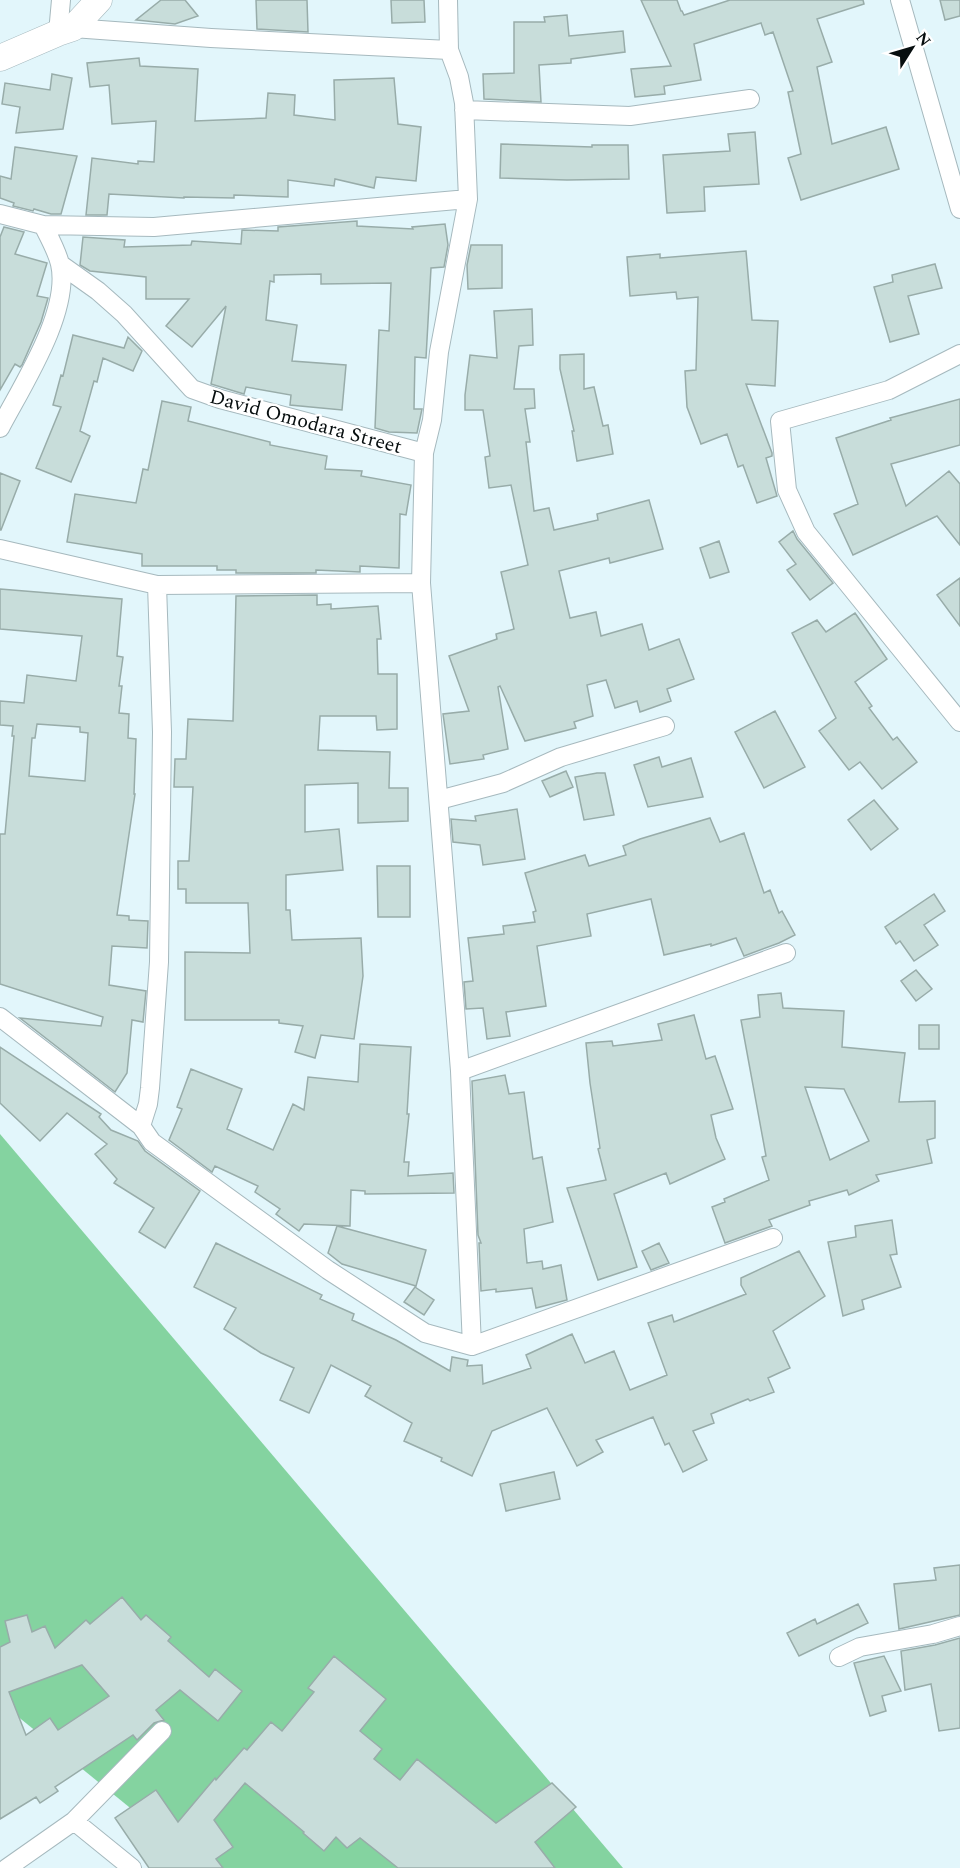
<svg xmlns="http://www.w3.org/2000/svg" width="960" height="1868" font-family="Spectral,serif">
  <style>
    .green { fill: #84d3a0 }
    .building { fill: #c8ddda; stroke: #98aca9; stroke-width: 1.5; fill-rule: evenodd }
    .lines { fill: none; stroke-linecap: round; stroke-linejoin: round }
    .minor-casing { stroke: #a6b9be; stroke-width: 20 }
    .secondary-casing { stroke: #a6b9be; stroke-width: 27 }
    .minor { stroke: #fff; stroke-width: 18 }
    .secondary { stroke: #fff; stroke-width: 26 }
    .labels { text-anchor: middle; stroke-width: 5; stroke-linejoin: round; paint-order: stroke }
    .street-label { font-size: 20px; fill: #070e0f; stroke: #fff }
  </style>
  <rect width="100%" height="100%" fill="#e2f6fb"/>
  <!-- green -->
  <path class="green" d="M0,1134L623,1868H204L0,1702Z"/>
  <!-- building -->
  <path class="building" d="M161,0H185L198,16L175,24L136,20Z
    M256,0H307L308,32L257,29Z
    M391,0H424L425,22L392,23Z
    M641,0H677L681,11H682L684,15L730,0H863L864,4L817,19L832,62L817,67L832,144L886,127L899,169L801,200L788,158L801,154L788,92L793,91L773,32L765,35L761,23L694,44L701,80L664,86L665,94L635,97L631,69L671,66Z
    M940,0H960V16L945,20Z
    M567,15L569,36L623,31L625,52L571,59V63L539,65L541,102L484,99L483,74L514,73V22H545L544,17Z
    M139,58L140,66L198,69L195,121L266,118L268,93L295,95L294,115L335,120L334,80L394,78L398,124L421,127L416,181L376,177L374,188L335,179L334,186L288,180V197L234,195V198L184,197V198L109,194L107,215H86L92,158L138,164V161L154,162L156,121L112,124L109,85L90,87L87,63Z
    M52,74L72,78L63,129L16,133L20,107L2,104L5,83L50,90Z
    M755,132L759,184L704,187L705,211L667,213L663,155L730,151L728,134Z
    M501,144L592,147V145H628L629,179L567,180L500,178Z
    M15,147L77,156L61,214H51L34,209L33,211L13,206L14,203L0,198V176L11,179Z
    M357,221V226L413,229L412,227L445,224L448,245L444,267L431,268L426,358L415,357L414,409H422L417,433L389,432L375,428L379,330L389,331L391,283L321,284V274L274,275V282L270,281L266,320L297,325L292,361L346,365L342,410L290,405L291,395L246,387L244,394L211,384L226,306L192,347L166,326L189,299H146V277L90,271L80,265L83,237L125,240L124,247L191,245L192,241L241,244L242,230L278,231V227Z
    M4,227L24,232L15,254L47,263L37,296L48,298L41,322L22,365L20,367L15,364L0,390V237Z
    M471,245H502V288L468,289L467,265Z
    M746,251L752,320L778,321L775,386L746,384L772,453V456L766,458L777,496L757,503L743,465L738,467L727,434L701,444L687,407L685,371L696,370L698,297L677,299L676,292L630,296L627,257L660,254V258Z
    M935,264L942,288L908,296L919,334L890,342L874,287L893,282L892,275Z
    M532,309L533,345L519,346L514,389H534L535,408L525,409L530,442H526L534,511L549,508L554,530L598,520L597,514L649,500L663,549L610,563L609,558L559,571L570,618L596,612L601,636L642,624L649,650L679,639L694,679L667,689L671,701L640,712L637,701L615,708L606,680L587,685L593,716L574,722L576,728L525,741L500,686L498,687L508,749L483,755L484,759L450,764L443,714L469,711L449,656L497,639L496,634L514,629L501,572L528,565L511,485L489,488L485,457L490,456L483,410H465V395L470,355L497,358L494,311Z
    M73,335L124,348L128,337L142,351L133,371L103,358L97,382L94,381L80,431L90,436L71,482L36,468L61,407L53,405L61,375L63,376Z
    M584,354V389L594,387L603,426L608,425L613,454L577,461L572,431H574L560,369V355Z
    M960,399V445L891,464L906,506L949,471L960,484V545L937,516L853,555L834,514L858,504L836,438L891,420L890,418Z
    M162,401L191,407L188,421L270,442V445L327,456L325,469L362,471L361,476L411,485L406,515L400,514L399,568L360,566V572L316,570V573H236V570H217V566H142V554L67,542L75,494L136,503L143,469L148,470Z
    M0,473L20,481L1,530H0Z
    M793,531L797,539L833,583L810,600L787,570L796,564L779,542Z
    M719,541L729,572L710,578L700,548Z
    M960,578V626L937,595Z
    M0,589L122,599L117,656L123,657L119,686H122L119,713L129,714L128,738L136,739L134,794H135L117,915L129,916V920L148,921L147,948L112,946L109,985L146,991L143,1022L132,1020L127,1073L115,1092L20,1018L101,1026L103,1017L0,984V834H5L14,736H12L13,726L0,725V701L24,703L27,675L76,681L82,636L0,629ZM37,724L80,727V732L88,733L85,781L29,776L32,738H35Z
    M317,595V605L331,604V609L378,606L381,639H377L378,674H397V729L377,730L376,716H320L318,750L390,752L389,788H408V821L358,823V783L305,785V832L339,829L343,870L286,875V910H290L292,940L361,938L363,976L354,1039L321,1035L315,1058L295,1052L303,1026L279,1023V1020H185V952L250,953L248,903H186V889H178V861H189L193,787H174L175,759H186L188,719L233,721L236,596Z
    M855,613L887,659L855,682L872,706L869,708L893,740L897,737L917,762L882,789L860,762L849,770L819,731L836,718L792,633L817,620L826,632Z
    M775,711L805,767L764,788L735,732Z
    M659,757L662,767L691,758L703,797L648,807L634,765Z
    M566,771L573,787L550,797L542,781Z
    M597,773H605L614,815L584,820L575,777Z
    M874,800L898,829L871,850L848,820Z
    M517,809L525,859L483,865L480,845L453,842L451,819L476,821L475,816Z
    M710,818L720,842L744,833L764,893L770,890L779,913L782,911L795,935L779,943L744,956L736,938L711,946V944L664,955L651,899L587,914L591,936L537,946L546,1006L506,1012L510,1036L487,1039L483,1008L466,1009L464,982L473,981L468,938L504,934L503,926L535,922L533,912L536,911L525,873L585,855L589,866L626,855L623,846L640,839Z
    M377,866H410V917H378Z
    M934,894L945,911L924,925L938,945L914,961L900,941L896,944L885,927Z
    M916,970L932,989L916,1001L901,981Z
    M781,993L783,1008L844,1011L842,1047L905,1053L899,1102L935,1101V1138L927,1140L932,1163L876,1175L879,1181L849,1195L847,1190L809,1201L810,1205L769,1220L772,1226L725,1243L712,1207L725,1202L724,1199L769,1180L762,1157L766,1156L741,1020L760,1017L758,995ZM805,1087L844,1089L869,1141L830,1160Z
    M694,1015L706,1059L715,1056L733,1109L711,1115L716,1138L725,1159L670,1184L666,1173L614,1194L637,1267L598,1280L567,1188L606,1180L598,1149L600,1148L590,1083L586,1043L612,1041L613,1046L662,1040L658,1024Z
    M919,1025H939V1049H919Z
    M360,1044L411,1047L407,1114H409L404,1162H409L408,1176L453,1173L454,1193L365,1194V1191L351,1190L350,1226L304,1224L299,1231L276,1214L280,1209L255,1192L258,1186L215,1166L212,1172L169,1140L182,1109L177,1107L191,1069L242,1089L227,1129L273,1150L293,1104L304,1110L308,1077L358,1082Z
    M0,1047L101,1114L99,1117L111,1130L138,1141L145,1151L200,1191L165,1248L139,1232L154,1208L114,1183L117,1179L95,1154L107,1144L67,1113L40,1141L0,1103Z
    M505,1075L509,1094L524,1092L533,1159L542,1157L553,1222L524,1229L527,1263L542,1261L543,1269L561,1265L567,1300L536,1308L532,1288L496,1292V1289L481,1291L479,1243H481L478,1235L472,1081Z
    M892,1220L897,1254L890,1255L901,1287L862,1300L864,1309L843,1316L828,1242L856,1237L855,1226Z
    M337,1226L426,1250L416,1286L342,1264L328,1253Z
    M216,1243L322,1295L320,1299L354,1314L352,1320L396,1340L450,1371L452,1357L468,1360L467,1366L482,1365L483,1384L531,1368L526,1355L572,1334L585,1363L614,1351L630,1390L667,1375L648,1323L672,1315L674,1322L746,1294L741,1285V1278L799,1251L825,1296L773,1331L790,1368L768,1378L774,1392L750,1401L748,1399L711,1414L714,1423L693,1431L707,1460L683,1472L669,1443L665,1445L653,1417L596,1440L603,1452L577,1466L547,1408L492,1431L472,1476L441,1461L442,1458L404,1441L412,1423L365,1396L371,1386L331,1365L309,1413L280,1400L294,1368L261,1353L224,1329L236,1308L194,1287Z
    M659,1243L669,1263L651,1270L642,1251Z
    M415,1287L434,1300L424,1315L404,1302Z
    M554,1472L560,1499L506,1511L500,1484Z
    M960,1565V1615L899,1629L894,1584L936,1580L934,1568Z
    M122,1597L141,1620L146,1615L171,1637L168,1641L209,1677L215,1669L242,1691L218,1721L180,1690L156,1710L164,1720L154,1723L137,1740L133,1735L55,1787L58,1791L40,1803L36,1797L0,1819V1647L10,1642L5,1621L27,1615L32,1632L45,1626L55,1648L86,1620L90,1624ZM82,1665L109,1696L58,1730L50,1718L26,1735L9,1692Z
    M858,1604L868,1623L799,1656L787,1633L815,1619L817,1624Z
    M960,1638V1728L939,1731L931,1684L905,1690L901,1651L935,1645Z
    M334,1656L386,1699L360,1731L382,1749L374,1759L400,1780L417,1759L496,1823L552,1783L576,1807L535,1842L555,1868H398L360,1838L347,1848L336,1837L324,1851L303,1833L304,1832L245,1783L214,1820L233,1847L216,1859L223,1868H149L115,1818L156,1790L178,1822L215,1778L216,1780L244,1748L247,1750L271,1722L282,1731L314,1692L308,1688Z
    M884,1656L901,1691L882,1696L886,1711L870,1716L854,1663Z"/>
  <g class="lines">
    <defs>
      <path id="minor" d="M448,0L449,50L459,77L464,103L468,199L439,352L432,420L424,453L421,583L460,1071L472,1346
        M900,0L960,209
        M73,28L211,38L449,50
        M58,33L61,0
        M464,110L630,116L750,99
        M0,214L43,225L154,227L468,199
        M60,264L98,291L124,314L192,389L220,399L424,453
        M960,354L889,390L780,421L787,490L806,532L960,722
        M0,428C22,386 71,311 60,264C57,251 49,237 43,225
        M0,549L157,585L421,583
        M439,800L503,783L561,757L665,726
        M0,1017L141,1126L152,1142L328,1270L425,1333L472,1346L773,1238
        M460,1071L786,953
        M141,1126L148,1104L150,1088L159,962L162,732L157,585
        M839,1657L860,1647L933,1634L960,1626
        M74,1821L132,1868
        M7,1868L74,1821L162,1731"/>
      <path id="secondary" d="M0,58L58,33L73,28L99,0"/>
    </defs>
    <!-- minor casing -->
    <use href="#minor" class="minor-casing"/>
    <!-- secondary casing -->
    <use href="#secondary" class="secondary-casing"/>
    <!-- minor -->
    <use href="#minor" class="minor"/>
    <!-- secondary -->
    <use href="#secondary" class="secondary"/>
  </g>
  <g class="labels">
    <!-- street labels -->
    <g class="street-label">
      <text transform="translate(306 421) rotate(15)" y="7">David Omodara Street</text>
    </g>
  </g>
  <!-- north arrow -->
  <g transform="translate(912 48) rotate(53)" stroke="#ffffff" stroke-width="4.5" paint-order="stroke">
  <path d="M0-4.5L10 22L0 15L-10 22Z" fill="#070e0f"/>
  <text y="-9" font-size="16" font-weight="bold" text-anchor="middle" fill="#070e0f">N</text>
  </g>
</svg>
